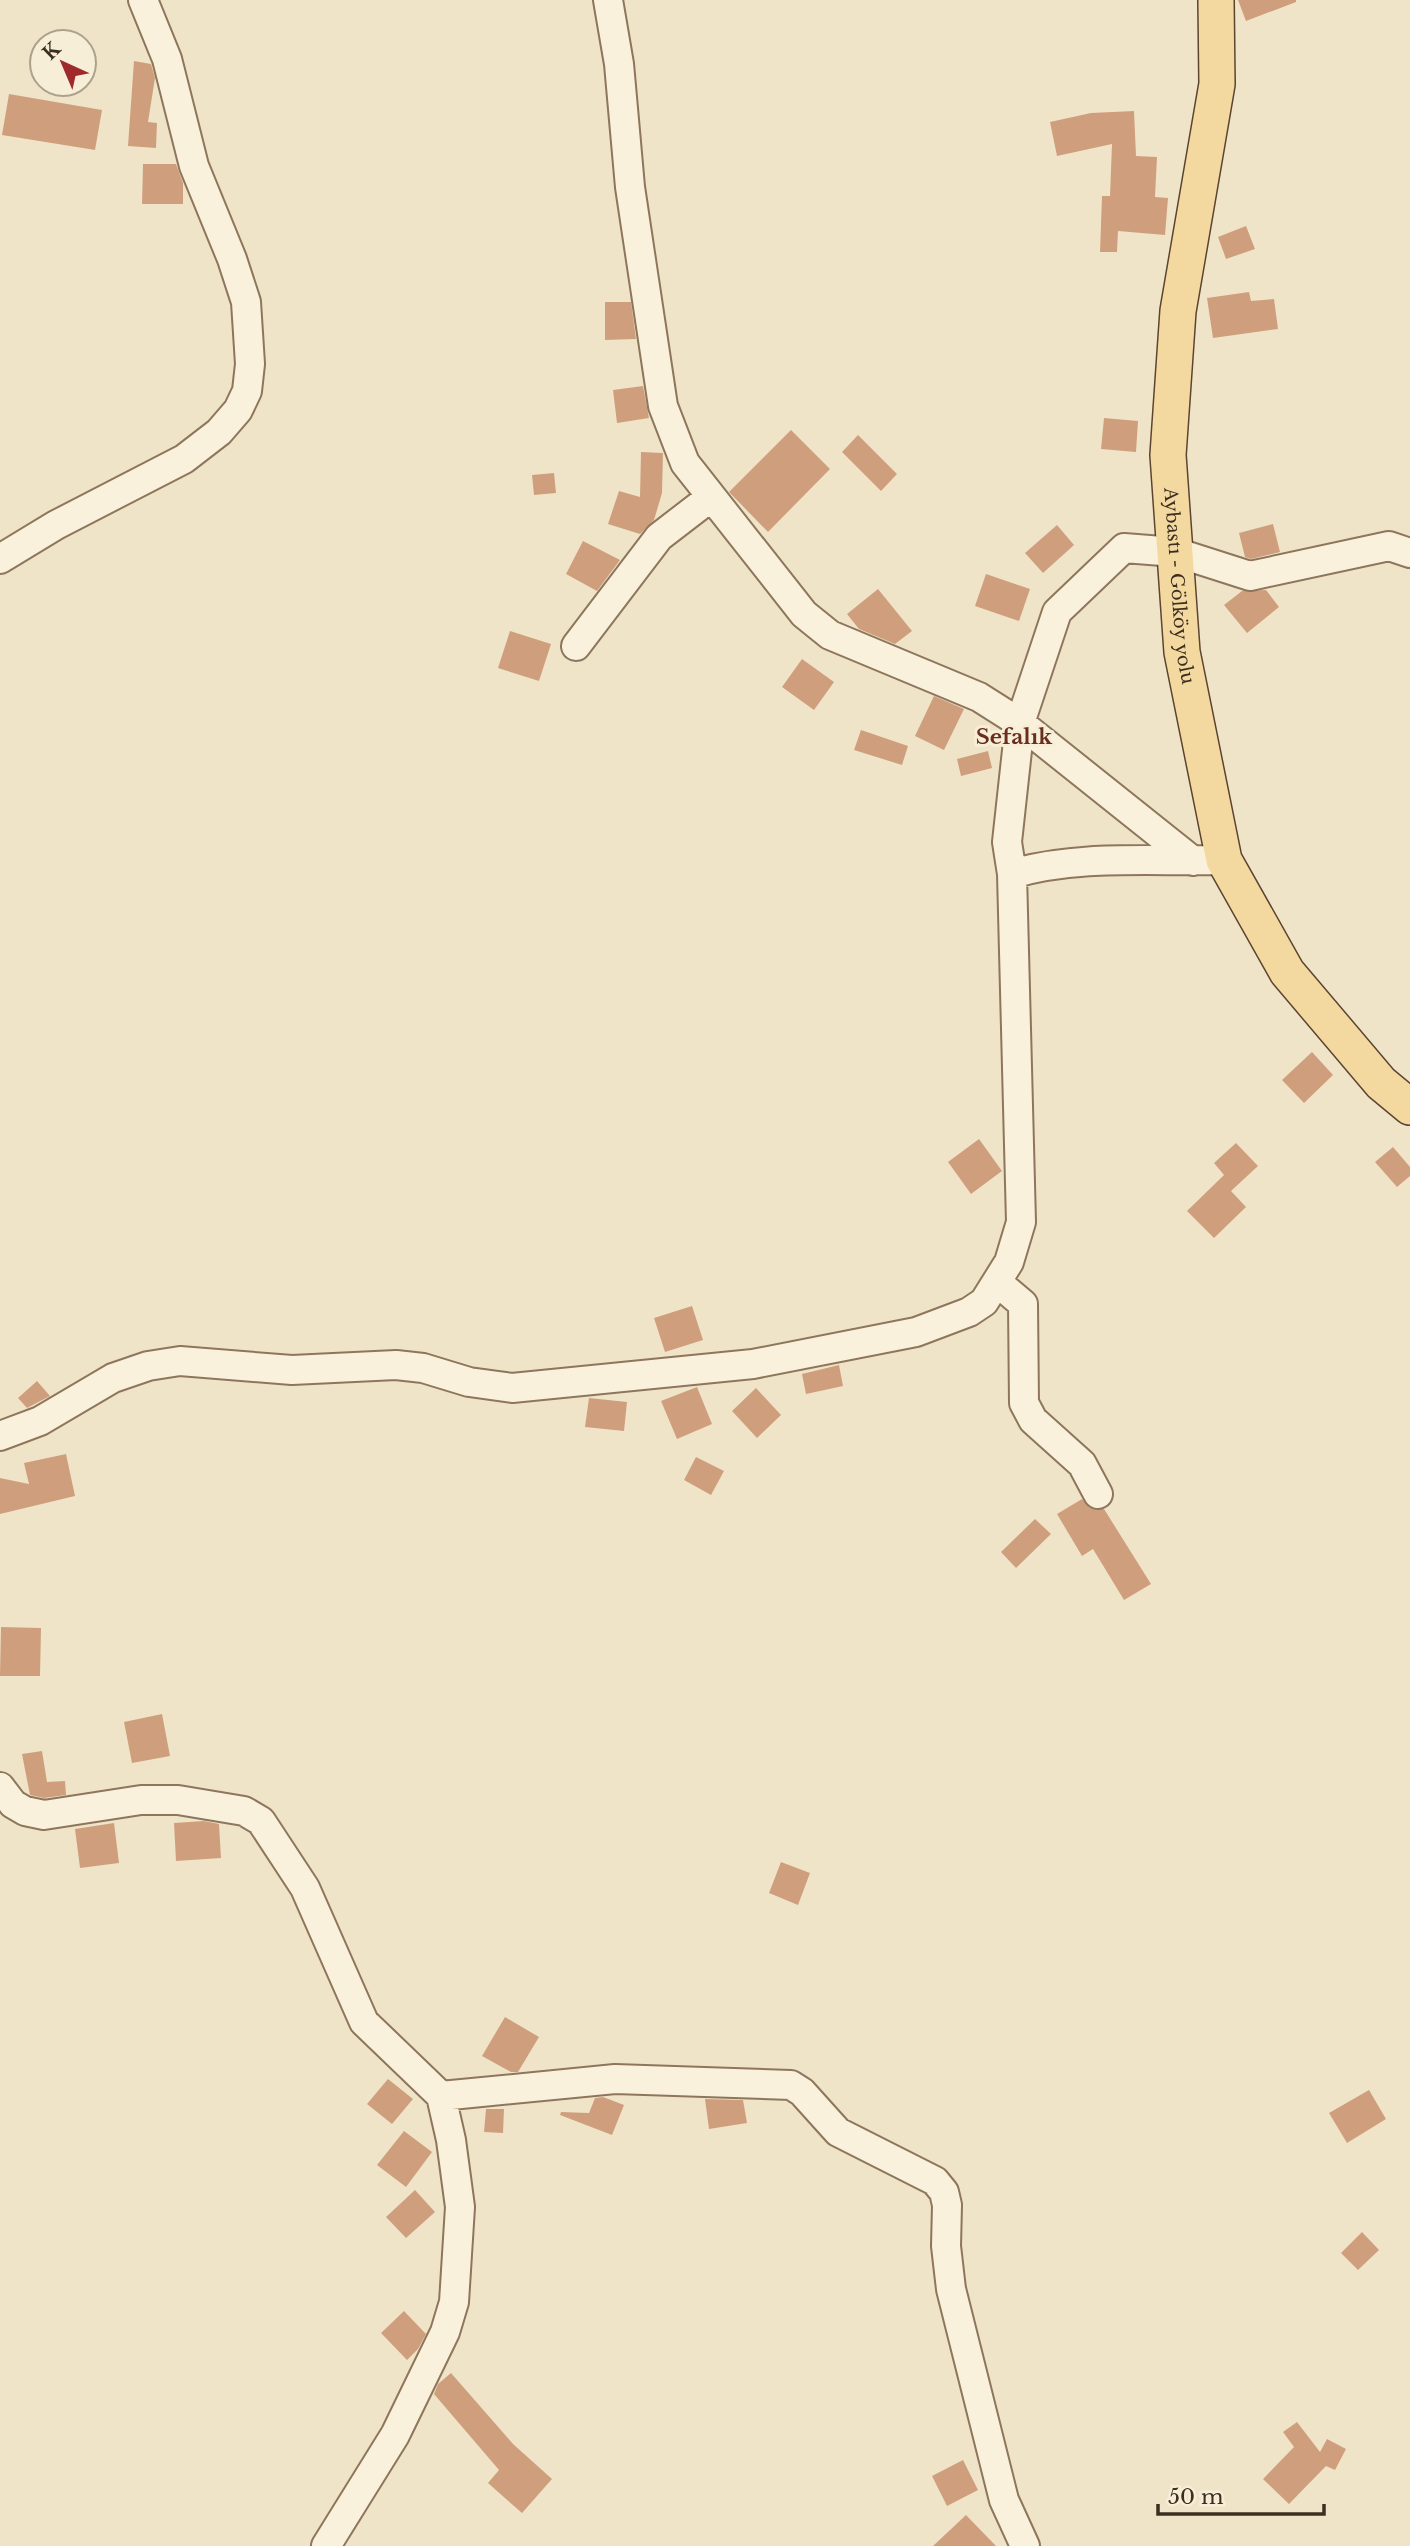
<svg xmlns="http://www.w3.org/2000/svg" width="1410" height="2546" font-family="'Libre Baskerville',serif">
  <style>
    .building { fill: #cf9f7d }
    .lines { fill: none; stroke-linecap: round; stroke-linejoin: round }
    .minor-casing { stroke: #8d765c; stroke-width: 32 }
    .major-casing { stroke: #5b4430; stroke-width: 38 }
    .minor { stroke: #faf1dc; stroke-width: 28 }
    .major { stroke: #f3d9a0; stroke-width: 35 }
    .labels { text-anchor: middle; stroke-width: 6; stroke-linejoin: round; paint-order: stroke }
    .street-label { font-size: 18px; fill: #3d2e20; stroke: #f7eed8 }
    .quarter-label { font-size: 21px; font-weight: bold; fill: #6b2e1e; stroke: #f7eed8 }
  </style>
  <rect width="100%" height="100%" fill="#f0e4c8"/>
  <!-- building -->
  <path class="building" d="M1238,0H1296V2L1246,21Z
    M134,61L151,64L155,78L148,122L157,123L156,148L128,146Z
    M9,94L102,110L95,150L2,135Z
    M1134,111L1136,156L1157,157L1155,197L1168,198L1165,235L1118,231L1117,252H1100L1102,196H1110L1112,144L1057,156L1050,122L1091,113Z
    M143,164H176L183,183V204H142Z
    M1246,226L1255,249L1226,259L1218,237Z
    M1249,292L1251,301L1274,299L1278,329L1213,338L1207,298Z
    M605,302H631L636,339L605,340Z
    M643,386L649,418L617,423L613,390Z
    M1104,418L1138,421L1136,452L1101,449Z
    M791,430L830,469L768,532L729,492Z
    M858,435L897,474L881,491L842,452Z
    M641,452L663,453L662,493L654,520L640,534L608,524L619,491L640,497Z
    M554,473L556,493L534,495L532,475Z
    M1273,524L1280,552L1251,559L1245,557L1239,533Z
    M1057,525L1074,545L1043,573L1025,553Z
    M583,541L620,560L597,591L566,574Z
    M986,574L1030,589L1019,621L975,606Z
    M878,589L912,631L895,644L859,629L847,614Z
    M1266,590L1279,607L1247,633L1224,605L1242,591Z
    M510,631L551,644L539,681L498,668Z
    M802,659L834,682L814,710L782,687Z
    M934,696L964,709L944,750L915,736Z
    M861,730L908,746L902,765L854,750Z
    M988,751L992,768L961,776L957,759Z
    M1312,1052L1333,1075L1304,1103L1282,1080Z
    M979,1139L1002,1171L971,1194L948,1162Z
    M1236,1143L1258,1166L1231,1191L1246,1207L1214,1238L1187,1211L1224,1175L1214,1163Z
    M1393,1147L1410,1167V1176L1397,1187L1375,1162Z
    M692,1306L703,1340L665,1352L654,1318Z
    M839,1365L843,1386L806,1394L802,1374Z
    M37,1381L50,1396L27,1408L18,1398Z
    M697,1387L712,1424L677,1439L661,1401Z
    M756,1388L781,1415L757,1438L732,1411Z
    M589,1398L627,1402L624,1431L585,1427Z
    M66,1454L75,1496L0,1514V1478L29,1484L24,1463Z
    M696,1457L724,1471L711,1495L684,1480Z
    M1082,1499L1090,1508L1104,1509L1151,1584L1124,1600L1093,1549L1082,1556L1057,1514Z
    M1035,1519L1051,1534L1016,1568L1001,1552Z
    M1,1627L41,1628L40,1676H0Z
    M162,1714L170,1756L132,1763L124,1722Z
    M42,1751L47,1782L65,1781L66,1795L44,1798L30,1795L22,1754Z
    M204,1821L219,1824L221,1858L176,1861L174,1823Z
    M114,1823L119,1863L80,1868L75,1829Z
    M781,1862L810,1873L798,1905L769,1893Z
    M505,2017L539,2037L518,2072H511L482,2056Z
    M388,2079L413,2099L392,2124L367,2104Z
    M1369,2090L1386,2119L1347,2143L1329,2113Z
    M603,2097L624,2105L612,2135L560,2115L561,2112L589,2113L595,2098Z
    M705,2099L743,2100L747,2123L709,2129Z
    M486,2109H504L503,2133L484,2132Z
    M404,2131L432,2152L406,2187L377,2165Z
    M415,2190L435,2212L406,2238L386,2217Z
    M1362,2232L1379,2250L1358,2270L1341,2253Z
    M404,2311L426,2334L418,2349L407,2360L381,2333Z
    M451,2373L513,2444L552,2479L522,2513L488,2483L499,2470L434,2394L438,2384Z
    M1297,2422L1320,2452L1327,2439L1346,2449L1335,2470L1326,2466L1289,2504L1263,2479L1294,2447L1283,2432Z
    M963,2460L978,2490L947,2506L932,2476Z
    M966,2515L996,2546H933Z"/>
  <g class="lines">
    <defs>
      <path id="minor" d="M608,0L619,64L630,187L663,406L685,463L804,614L830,635L979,697L1020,723L1193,861
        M0,559L56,525L184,459L219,432L238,410L247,391L250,364L246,302L232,259L194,166L167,59L143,0
        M576,646L659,537L711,497
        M1012,874L1007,842L1020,723L1057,612L1124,548L1175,552L1250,576L1389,546L1410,553
        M997,1282L1023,1304L1024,1403L1033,1420L1082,1464L1098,1494
        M0,1436L40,1421L113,1378L148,1366L180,1361L292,1370L396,1365L423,1368L469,1382L512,1388L753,1364L916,1332L969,1312L984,1302L1009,1262L1021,1222L1012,874C1079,854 1154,862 1224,860
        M0,1787L13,1804L25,1811L44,1815L141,1800H178L244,1811L261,1821L305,1888L364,2022L441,2096L451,2140L460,2207L454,2302L445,2332L395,2435L326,2546
        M441,2096L615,2079L791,2085L802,2092L838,2132L935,2181L944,2192L947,2205L946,2246L951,2289L1004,2500L1025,2546"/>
      <g id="major">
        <path id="s1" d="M1216,0L1217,84L1178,311L1168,455L1182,652L1224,860L1287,972L1381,1083L1410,1107"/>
      </g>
    </defs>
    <!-- minor casing -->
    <use href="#minor" class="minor-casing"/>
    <!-- major casing -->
    <use href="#major" class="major-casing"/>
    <!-- minor -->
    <use href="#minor" class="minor"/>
    <!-- major -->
    <use href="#major" class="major"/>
  </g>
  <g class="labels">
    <!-- street labels -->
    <g class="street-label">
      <text dy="6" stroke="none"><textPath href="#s1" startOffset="590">Aybastı - Gölköy yolu</textPath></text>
    </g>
    <!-- quarter labels -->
    <g class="quarter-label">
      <text x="1014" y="744">Sefalık</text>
    </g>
  </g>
  <!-- north arrow -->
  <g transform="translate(63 63) rotate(316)"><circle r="33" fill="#f7eed8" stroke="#ada18e" stroke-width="2"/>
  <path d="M0-5L12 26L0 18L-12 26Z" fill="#9e2a2b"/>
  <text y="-10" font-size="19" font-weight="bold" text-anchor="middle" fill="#3d2e20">K</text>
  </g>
  <!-- scale -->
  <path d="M1158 2504v10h166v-10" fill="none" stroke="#3d2e20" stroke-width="3.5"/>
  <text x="1168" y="2504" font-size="21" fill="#3d2e20" stroke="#f7eed8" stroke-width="5" paint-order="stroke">50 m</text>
</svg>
